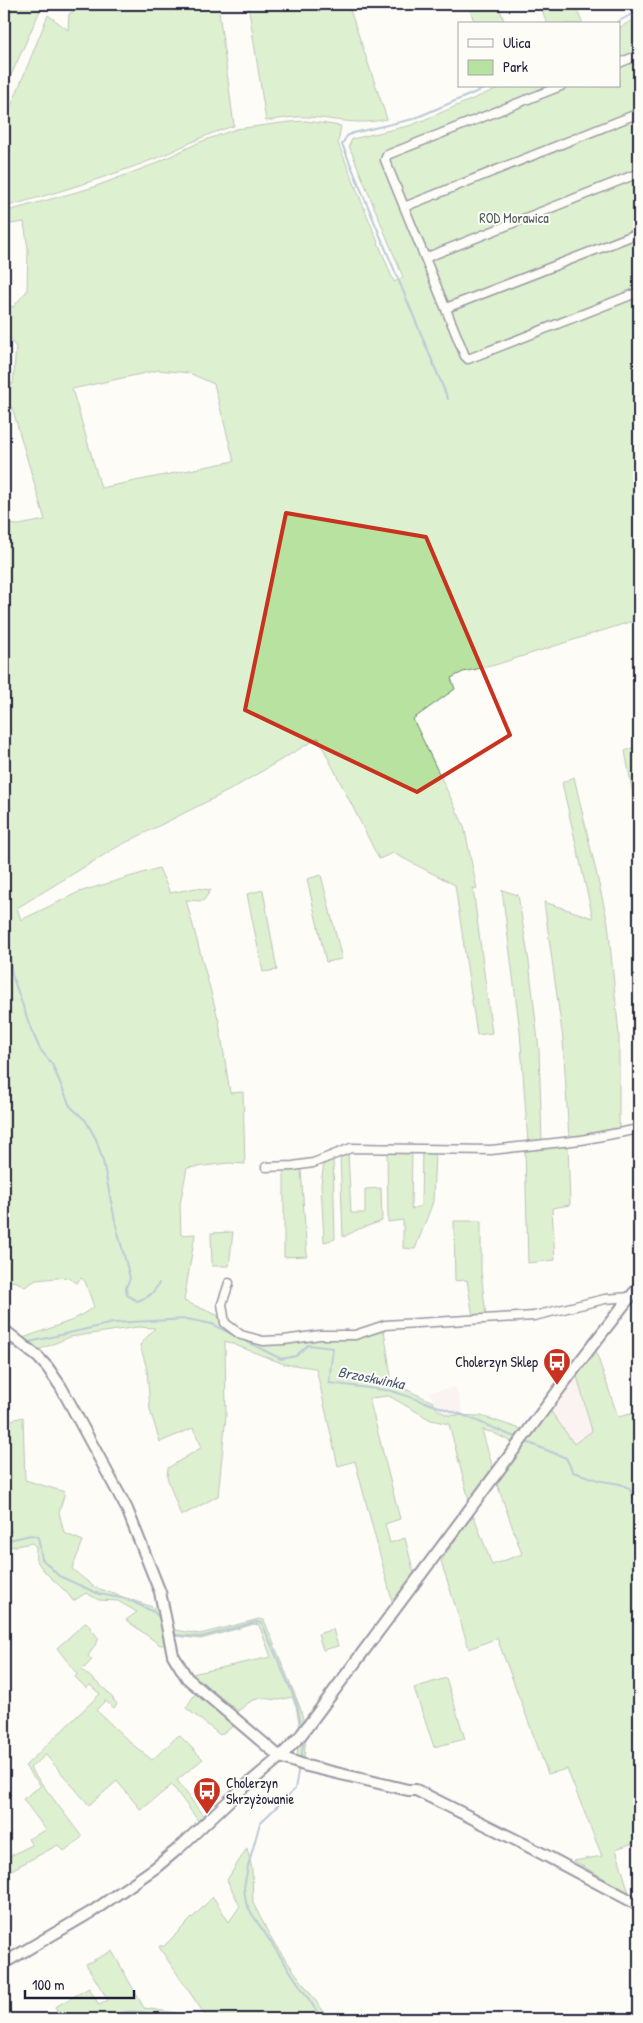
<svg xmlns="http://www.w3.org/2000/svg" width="643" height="2023" font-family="'Patrick Hand',sans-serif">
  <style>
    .built { fill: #f9e7ea }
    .green { fill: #b7e29f; stroke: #6c826d; fill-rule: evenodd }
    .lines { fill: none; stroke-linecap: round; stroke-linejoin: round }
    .stream { stroke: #6c8fb0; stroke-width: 2 }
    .minor-casing { stroke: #22223b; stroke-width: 11 }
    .tertiary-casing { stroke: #22223b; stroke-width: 14 }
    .minor { stroke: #fdfcf7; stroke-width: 8 }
    .tertiary { stroke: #fdfcf7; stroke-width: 10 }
    .marked { fill: none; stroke: #c8321e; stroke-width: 4; stroke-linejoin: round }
    .labels { text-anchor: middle; stroke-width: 4; stroke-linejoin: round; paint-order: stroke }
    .park-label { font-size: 14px; fill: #4f5c59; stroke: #fdfcf7 }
    .poi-label { font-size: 14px; fill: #22223b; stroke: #fdfcf7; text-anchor: end }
    .water-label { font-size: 15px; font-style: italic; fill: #475876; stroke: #fdfcf7 }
  </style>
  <rect width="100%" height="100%" fill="#fdfcf7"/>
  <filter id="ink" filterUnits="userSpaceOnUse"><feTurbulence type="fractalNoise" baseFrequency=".02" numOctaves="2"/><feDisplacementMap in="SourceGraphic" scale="10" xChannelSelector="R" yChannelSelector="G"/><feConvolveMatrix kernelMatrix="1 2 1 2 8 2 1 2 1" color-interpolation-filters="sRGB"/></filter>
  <g filter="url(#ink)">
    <!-- built -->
    <path class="built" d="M577,1376L592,1431L574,1444L550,1410Z
      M456,1387L463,1415H447L437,1410L429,1392Z"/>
    <!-- green -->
    <path class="green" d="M7,4H43L4,91V56L9,40L4,37V9Z
      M83,4H218L234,126C204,134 178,150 149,161C101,179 53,194 4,207V124L48,15L68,30L69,14Z
      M248,4H348L387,119C357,126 338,119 309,117C294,116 280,119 266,121Z
      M468,4H498L505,24H475Z
      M540,4H574L583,24H547Z
      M639,16V619L495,665L463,672L451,678L455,689L413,719L464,826L477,889L473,888L492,1033L477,1035L455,885L393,853L379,859L318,738L230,790L117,847L17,908L21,920L79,892L159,868L170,893L196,888L211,890L203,901L186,900L219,1022L230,1093L243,1092L245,1164L229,1163L187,1168L180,1204L181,1235L195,1234L184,1301L217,1315L223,1324L264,1343L302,1342L320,1338L354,1340L384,1330L392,1383L433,1402L437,1409L447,1415L481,1416L524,1430L513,1443L492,1432L482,1430L493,1469L469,1500L449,1424L431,1420L389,1396L369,1398L400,1519L385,1524L390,1543L405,1538L414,1574L393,1604L355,1461L338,1466L316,1368L284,1364L225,1341L226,1416L218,1496L181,1516L167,1477L168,1468L202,1447L193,1428L160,1442L150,1410L147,1369L140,1345L155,1328L138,1327L70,1337L38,1350L23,1338L73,1320L94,1307L85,1281L81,1278L77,1283L67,1277L36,1280L25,1287L17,1282L4,1280V524L19,525L45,520L12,407L4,409V382L13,384L16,347L4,331V303L13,307L27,291L28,249L24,222L4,225V212L91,188L152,165L200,142L236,129L290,122L306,121L341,126L338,143L394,282L403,277L349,146L352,139L412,125L503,86H619V28ZM159,370L189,373L214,384L234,461L101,488L72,389Z
      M639,745V827L625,751Z
      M574,777L608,923L619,1035V1130L569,1140L563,1039L544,902L593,918L562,783Z
      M321,875L342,959L326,962L307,879Z
      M263,890L277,970L263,972L247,894Z
      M502,890L518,895L529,962L539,1050L542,1141L528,1143L520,1031Z
      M568,1145L570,1205L552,1208L555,1260L528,1263L525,1149Z
      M387,1150H412L411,1209L421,1206L422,1150L435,1151L433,1202L415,1249L403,1248V1220L388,1222Z
      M348,1152L351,1213H365V1189L381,1188L382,1221L359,1229L343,1237L340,1155Z
      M333,1159L335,1239L324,1242L321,1184L324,1163Z
      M301,1169L307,1256L284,1257V1171Z
      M454,1221H481V1271L486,1317H473L467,1280L455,1281Z
      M233,1232L229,1266H212L211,1233Z
      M595,1349L618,1417L639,1412V1841L616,1849L629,1893L574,1861L602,1856L567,1769L548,1774L497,1638L469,1649L441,1561L473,1514L492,1565L522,1554L497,1484L550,1410L574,1444L592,1431L577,1376Z
      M23,1417L25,1480L65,1492L59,1512L64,1533L83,1541L72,1569L94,1587L161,1610L166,1645H160L126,1620L137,1612L118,1601L99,1600L86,1593L73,1601C64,1586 44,1576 36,1559C35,1556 36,1550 36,1547L32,1543L4,1548V1535L12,1531L4,1533V1422Z
      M259,1619L264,1620L300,1707L304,1723L300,1728L296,1706L292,1697L279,1700L260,1698L251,1701L238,1711L192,1674L271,1657L259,1625L254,1624L201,1639L176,1636L175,1630L200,1634Z
      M86,1622L99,1639L88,1656L92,1660L82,1670L107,1691L117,1704L114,1708L105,1701L96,1710L133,1745L152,1760L179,1735L203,1759L177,1780L204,1817L199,1822L172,1785L141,1810L117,1781L89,1805L46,1755L30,1768L82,1837L64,1851L58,1845L4,1874V1859L32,1845L28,1839L46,1830L23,1799L41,1786L25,1766L100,1694L90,1685L86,1688L75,1677L77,1674L57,1648Z
      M333,1629L338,1646L323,1650L318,1634Z
      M446,1678L465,1739L434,1747L414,1688Z
      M196,1692L235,1725L220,1735L186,1708Z
      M306,1735L304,1759L297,1757L298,1746Z
      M247,1848L252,1869L253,1903L273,1942L329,2019H62L55,2007L89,1988L99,2005L108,2000L86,1964L112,1951L144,2008L207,2018L159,1947L161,1945L163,1947L213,1897L229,1922L240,1906L227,1880Z
      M4,1999L15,2019H4Z"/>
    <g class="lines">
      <!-- stream -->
      <path class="stream" d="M614,24L639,10
        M448,399L342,144L347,136L353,133L413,119L490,86
        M5,945L9,952L12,975L31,1029L40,1049L52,1064L70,1106L86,1121L96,1139L103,1161L115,1221L130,1278L126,1288L127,1295L137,1301C149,1297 153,1294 159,1283
        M242,1339L281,1359L296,1356L308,1345L333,1348L329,1383L392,1391L463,1415L517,1438
        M25,1343L113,1323L187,1319L212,1324L237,1337
        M4,1348L16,1345
        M524,1441L566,1458L573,1472L602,1481L620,1484L629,1488L636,1502H639
        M4,1541L31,1535L38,1537L42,1559L59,1576L99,1594L127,1599L154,1612L159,1617L163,1631
        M176,1635L201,1637L256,1622L262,1623L297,1704L301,1726
        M301,1757L304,1739
        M299,1766L295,1789L260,1823L248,1866L244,1888L246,1903L252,1914L322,2019
        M96,2019C130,2009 136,2009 170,2019"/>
      <defs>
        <path id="minor" d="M619,63L639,55
          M561,86L387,155L385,160L465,356L468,359L639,292
          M404,207L639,113
          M425,258L639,173
          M446,308L639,233
          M266,1167L293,1166L313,1163L351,1148L491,1150L581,1140L639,1129
          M229,1283L222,1304L225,1323L241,1335L263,1341L284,1340L320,1335H355L385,1325L534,1316L605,1299L630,1297"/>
        <path id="tertiary" d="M4,1330L38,1357L48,1368L61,1387L127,1509L160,1592L173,1655L187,1678L280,1757L307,1766L408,1790H416L524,1844L639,1905
          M4,1963L93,1911L155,1868L179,1848L234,1796L280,1757L301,1735L575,1368L626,1302L639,1287"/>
      </defs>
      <!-- minor casing -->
      <use href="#minor" class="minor-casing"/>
      <!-- tertiary casing -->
      <use href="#tertiary" class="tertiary-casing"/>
      <!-- minor -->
      <use href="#minor" class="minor"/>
      <!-- tertiary -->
      <use href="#tertiary" class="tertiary"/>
    </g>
  </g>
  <!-- marked area -->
  <path d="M0 0H643V2023H0ZM286,513L426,537L510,735L417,792L245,710Z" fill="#fdfcf7" fill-opacity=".55" fill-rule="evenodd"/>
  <path class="marked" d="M286,513L426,537L510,735L417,792L245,710Z"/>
  <!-- icons -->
  <defs>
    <symbol id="bus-pin" viewBox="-11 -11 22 30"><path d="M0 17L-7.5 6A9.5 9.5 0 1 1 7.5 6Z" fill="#c8321e" stroke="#fdfcf7"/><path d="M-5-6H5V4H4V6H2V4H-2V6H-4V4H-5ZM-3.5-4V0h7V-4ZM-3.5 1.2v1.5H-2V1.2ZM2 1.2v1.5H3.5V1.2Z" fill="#fff"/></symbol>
  </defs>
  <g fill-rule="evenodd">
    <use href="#bus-pin" x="541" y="1346" width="32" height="43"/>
    <use href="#bus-pin" x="191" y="1775" width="32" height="43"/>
  </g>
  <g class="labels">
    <!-- park labels -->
    <g class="park-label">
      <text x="514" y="223">ROD Morawica</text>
    </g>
    <!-- poi labels -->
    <g class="poi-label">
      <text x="538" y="1367">Cholerzyn Sklep</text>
      <text x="226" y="1788" text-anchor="start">Cholerzyn<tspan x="226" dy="16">Skrzyżowanie</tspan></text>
    </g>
    <!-- water labels -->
    <g class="water-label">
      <text transform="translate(371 1378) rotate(11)" y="5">Brzoskwinka</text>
    </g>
  </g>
  <!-- margin -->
  <rect width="643" height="2023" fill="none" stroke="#fdfcf7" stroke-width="20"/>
  <rect x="10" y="10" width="623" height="2003" fill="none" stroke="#22223b" stroke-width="2" filter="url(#ink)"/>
  <!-- legend -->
  <rect x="458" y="22" width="162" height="65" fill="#fdfcf7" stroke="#a5a5ac"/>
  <rect x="468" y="39" width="25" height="8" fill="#fdfcf7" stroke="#a5a5ac"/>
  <text x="503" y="48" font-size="15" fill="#22223b">Ulica</text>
  <rect x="468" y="60" width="25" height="15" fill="#b7e29f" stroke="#a5a5ac"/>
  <text x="503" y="72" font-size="15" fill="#22223b">Park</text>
  <!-- scale -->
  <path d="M25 1990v8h109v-8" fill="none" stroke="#22223b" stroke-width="2.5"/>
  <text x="32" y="1990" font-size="15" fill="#22223b" stroke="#fdfcf7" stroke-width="4" paint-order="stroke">100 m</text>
</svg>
